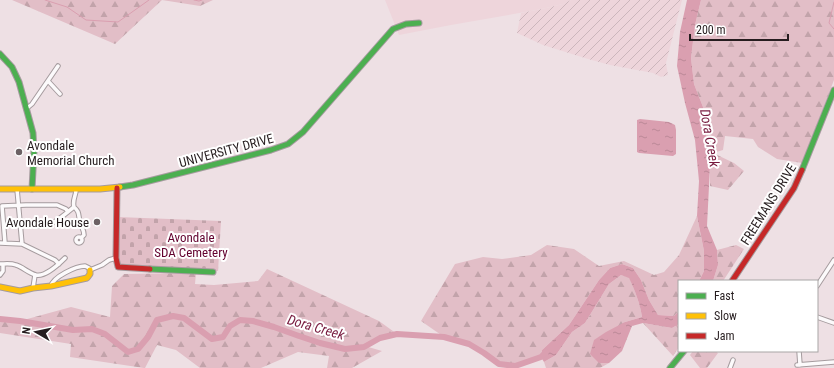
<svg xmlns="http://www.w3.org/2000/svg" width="834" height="368" font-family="'Roboto Condensed',sans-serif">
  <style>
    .built { fill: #eed5db }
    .industrial { fill: url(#industrial-furrows) }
    .forest { fill: url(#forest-firs) }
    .cemetery { fill: url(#cemetery-stones) }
    .water { fill: url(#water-ripples) }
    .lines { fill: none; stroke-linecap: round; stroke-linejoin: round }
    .stream { stroke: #da9fb0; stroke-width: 1 }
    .river { stroke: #da9fb0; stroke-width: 6 }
    .street-casing { stroke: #a59b9e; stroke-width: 5.5 }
    .fast-casing { stroke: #a59b9e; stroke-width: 7 }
    .slow-casing { stroke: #a59b9e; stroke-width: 7 }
    .jam-casing { stroke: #a59b9e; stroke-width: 7 }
    .street { stroke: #fcfafb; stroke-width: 3.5 }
    .fast { stroke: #4caf50; stroke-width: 5 }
    .slow { stroke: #ffc107; stroke-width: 5 }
    .jam { stroke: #c62828; stroke-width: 5 }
    .poi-dot { fill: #6c6164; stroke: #fff; stroke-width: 1.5 }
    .labels { text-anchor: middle; stroke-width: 4; stroke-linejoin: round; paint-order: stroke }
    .poi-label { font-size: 13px; fill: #261d1f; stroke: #fff; text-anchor: start }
    .street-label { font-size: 13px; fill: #261d1f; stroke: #fff }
    .park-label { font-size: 13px; fill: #62012e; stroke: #fff }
    .water-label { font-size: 14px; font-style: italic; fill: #771a3e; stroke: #fff }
  </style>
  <defs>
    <pattern id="industrial-furrows" width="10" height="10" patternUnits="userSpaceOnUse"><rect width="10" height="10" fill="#eed5db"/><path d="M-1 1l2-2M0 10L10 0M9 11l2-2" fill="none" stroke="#ccb6bc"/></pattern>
    <pattern id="forest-firs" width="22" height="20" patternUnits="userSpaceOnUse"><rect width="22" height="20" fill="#e2bec7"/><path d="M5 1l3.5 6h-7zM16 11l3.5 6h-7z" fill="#c2a3aa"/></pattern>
    <pattern id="cemetery-stones" width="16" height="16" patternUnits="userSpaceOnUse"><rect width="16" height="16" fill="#e2bec7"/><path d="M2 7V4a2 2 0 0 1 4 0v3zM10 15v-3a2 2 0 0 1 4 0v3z" fill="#c2a3aa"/></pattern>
    <pattern id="water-ripples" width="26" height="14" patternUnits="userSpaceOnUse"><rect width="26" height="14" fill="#da9fb0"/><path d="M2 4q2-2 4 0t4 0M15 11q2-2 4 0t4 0" fill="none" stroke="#bb8897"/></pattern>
  </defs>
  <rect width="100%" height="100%" fill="#eee0e4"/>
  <!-- built -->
  <path class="built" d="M385,0H571L563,4L542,9L451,25L399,35Z"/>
  <!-- industrial -->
  <path class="industrial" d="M571,0H682L666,63L668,75L661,77L653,73L610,65L588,59L543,45L517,33L521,13L542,9L563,4Z"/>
  <!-- forest -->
  <path class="forest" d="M12,0H213L200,6L162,0L115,44Z
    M701,0H834V80L802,163L777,159L758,147L753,139L725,136L723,150L713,153L734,163L744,171L728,190L710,186V166L703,107L694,84L691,58L695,25Z
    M697,216L704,251V271L699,281H679V311L674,316L658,315L649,300L641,280L633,268L622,264L610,268L599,280L569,325L542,350L541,357L515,366L499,364L484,353L469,345L444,337L421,321L455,264L483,257L502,259L531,255L547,245L574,249L599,266L624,261L654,275L664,272L679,255Z
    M736,245L744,249L723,281H713L718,265L717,250Z
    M267,269L379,321L397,334L380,338L365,346L382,351L352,368H327L329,356L298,352L261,368H200L176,350L157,345L145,368H144L70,357L71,344L0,333V319L20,321L71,307L110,317L112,286L124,274L196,273L195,284L214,285L258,281Z
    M621,275L629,277C635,291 640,303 642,317L625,322L599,363H609L600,368H546L544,362L556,355L572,332L585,323L609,284Z
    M643,323L672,328L679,324V347L673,356Z
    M693,351H715L718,353L707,368H700L690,355Z"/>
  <!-- cemetery -->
  <path class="cemetery" d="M118,217L221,221L218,271L120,267L118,264Z"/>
  <!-- water -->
  <path class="water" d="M687,0H701L695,25L691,58L694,84L703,107L710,166L707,226L717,250L718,265L713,281H699L704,271V251L697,216L699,181L695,140L685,103L677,66L680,32Z
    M640,119L669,122L675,125L676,130V154L673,156L639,153L637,152V120Z
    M622,264L633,268L641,280L649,300L658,315L674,316L679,311V324L672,328L643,323L632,326L622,351L609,363H599L590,354L594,340L606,332L625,322L642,317C640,303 635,291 629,278L621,275L609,284L585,323L572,332L556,355L544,362L541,357L542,350L569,325L599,280L610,268Z"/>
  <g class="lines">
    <!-- stream -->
    <path class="stream" d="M45,0L67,7L86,20L118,22L149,0
      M194,0L199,1L202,0
      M834,2L829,23L834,29
      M676,325L679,329
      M705,351L706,352"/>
    <!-- river -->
    <path class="river" d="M0,319L20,321L73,330L92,329L105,334L128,352L138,349L148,337L157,320L173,316L184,318L212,339L223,337L230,326L240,320L253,321L274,327L299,336L320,343L345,349L364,347L380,338L397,334L444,337L469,344L484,353L499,364L515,366L541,357L546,352"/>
    <defs>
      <path id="street" d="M48,81L60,94
        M26,109L32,104L58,66
        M17,189L22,244
        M74,207C80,212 78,215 80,222C81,226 84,230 84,235L81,238
        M74,207C72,200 76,196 76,190
        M20,222C27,221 32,225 39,226C51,228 65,214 74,207
        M76 240a3 3 0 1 1 6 0a3 3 0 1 1-6 0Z
        M0,243L22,244L55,260L59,264
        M5,243L2,206L26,205H57L66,209L68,212
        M0,264C5,264 11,263 16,265C23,267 28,273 36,275C45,277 59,264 65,258
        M0,275L3,271V264
        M51,286C53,277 76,266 85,266L89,268L90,270L102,265L109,260L116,258
        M817,286L834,260
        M33,288L35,275
        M817,317L834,323
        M799,351L800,365
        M797,365L834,362
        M730,368L733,360"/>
      <path id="fast" d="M0,54L12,67L19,82L33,133L34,151L32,189
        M802,170L834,90
        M120,187L133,185L271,150L288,144L303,132L393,29L406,24L419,23
        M150,269L213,272
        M670,368L684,351"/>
      <path id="slow" d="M0,189H100L120,187
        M0,287L20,291L33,288L51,286L87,278L90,274V270"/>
      <path id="jam" d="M117,188L116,258L118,267L150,269
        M732,281L794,188L802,170"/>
    </defs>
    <!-- street casing -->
    <use href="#street" class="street-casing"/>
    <!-- fast casing -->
    <use href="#fast" class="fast-casing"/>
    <!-- slow casing -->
    <use href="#slow" class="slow-casing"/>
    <!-- jam casing -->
    <use href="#jam" class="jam-casing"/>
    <!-- street -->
    <use href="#street" class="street"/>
    <!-- fast -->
    <use href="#fast" class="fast"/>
    <!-- slow -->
    <use href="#slow" class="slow"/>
    <!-- jam -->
    <use href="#jam" class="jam"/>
  </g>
  <!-- markers -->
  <g class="poi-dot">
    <circle cx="19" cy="152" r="4"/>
    <circle cx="97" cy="222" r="4"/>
  </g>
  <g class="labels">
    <!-- poi labels -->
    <g class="poi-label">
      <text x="27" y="150">Avondale<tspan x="27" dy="15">Memorial Church</tspan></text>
      <text x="89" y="227" text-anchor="end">Avondale House</text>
    </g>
    <!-- street labels -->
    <g class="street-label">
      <text transform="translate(226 150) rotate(-15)" y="5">UNIVERSITY DRIVE</text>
      <text transform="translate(768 204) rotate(-58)" y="5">FREEMANS DRIVE</text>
    </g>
    <!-- park labels -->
    <g class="park-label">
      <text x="191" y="242">Avondale<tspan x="191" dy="15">SDA Cemetery</tspan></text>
    </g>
    <!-- water labels -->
    <g class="water-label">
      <text transform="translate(710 138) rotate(80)" y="5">Dora Creek</text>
      <text transform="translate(316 327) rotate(16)" y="5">Dora Creek</text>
    </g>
  </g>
  <!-- legend -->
  <rect x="678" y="280" width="140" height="72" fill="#ffffff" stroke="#a8a5a5"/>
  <rect x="686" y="293" width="20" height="6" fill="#4caf50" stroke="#a8a5a5"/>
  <text x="714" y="300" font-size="12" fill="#261d1f">Fast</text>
  <rect x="686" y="313" width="20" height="6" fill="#ffc107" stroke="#a8a5a5"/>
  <text x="714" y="320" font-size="12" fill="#261d1f">Slow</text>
  <rect x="686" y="333" width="20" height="6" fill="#c62828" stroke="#a8a5a5"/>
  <text x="714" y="340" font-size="12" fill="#261d1f">Jam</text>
  <!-- north arrow -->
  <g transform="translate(36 332) rotate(279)" stroke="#ffffff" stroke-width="3" paint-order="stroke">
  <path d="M0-3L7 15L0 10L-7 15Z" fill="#261d1f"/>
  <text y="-6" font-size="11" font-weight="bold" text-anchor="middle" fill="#261d1f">N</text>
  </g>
  <!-- scale -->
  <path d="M690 34v6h98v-6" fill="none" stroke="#261d1f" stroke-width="2"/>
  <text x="696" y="34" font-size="12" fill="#261d1f" stroke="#ffffff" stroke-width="3" paint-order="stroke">200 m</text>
</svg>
